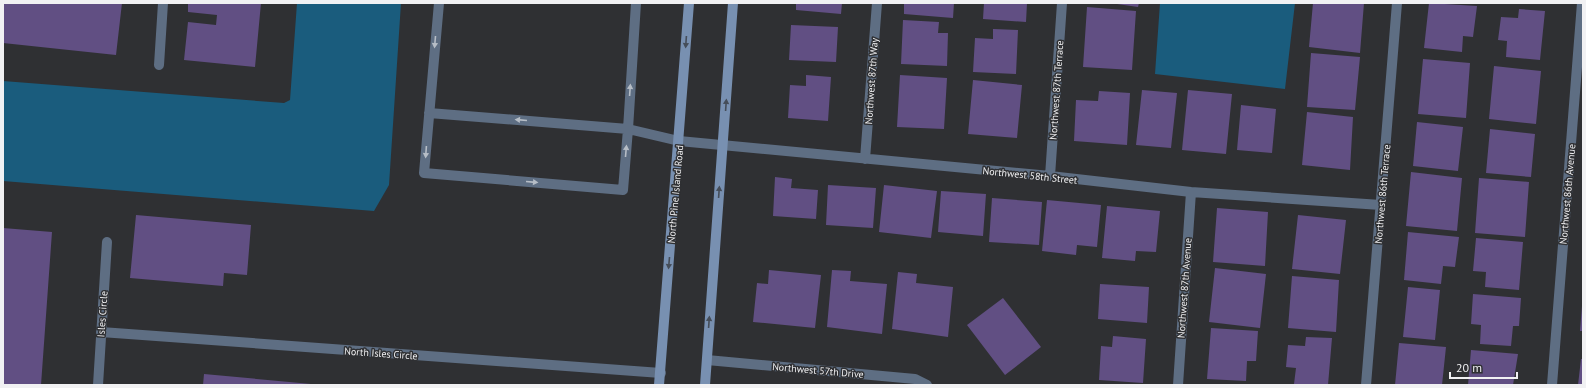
<svg xmlns="http://www.w3.org/2000/svg" width="1586" height="388" font-family="'PT Sans',sans-serif">
  <style>
    .water { fill: #1a5c7d }
    .building { fill: #614f83 }
    .lines { fill: none; stroke-linecap: round; stroke-linejoin: round }
    .service { stroke: #5e6e83; stroke-width: 10 }
    .minor { stroke: #5e6e83; stroke-width: 10 }
    .secondary { stroke: #7890b1; stroke-width: 10 }
    .oneway { fill: #b6bdc6 }
    .oneway2 { fill: #454d59 }
    .labels { text-anchor: middle; stroke-width: 3; stroke-linejoin: round; paint-order: stroke }
    .street-label { font-size: 10px; fill: #f1f1f3; stroke: #2f3033 }
  </style>
  <rect width="100%" height="100%" fill="#2f3033"/>
  <!-- water -->
  <path class="water" d="M297,3H401L389,185L374,211L3,181V81L284,103L290,100Z
    M1160,3H1295L1285,89L1155,74Z"/>
  <!-- building -->
  <path class="building" d="M3,3H122L116,55L3,43Z
    M188,3H261L255,67L184,60L188,22L216,25L217,15L188,12Z
    M796,3H842L841,14L796,10Z
    M904,3H954L953,18L904,14Z
    M984,3H1027L1026,22L983,19Z
    M1110,3H1139L1138,7Z
    M1313,3H1364L1360,53L1309,47Z
    M1429,3L1477,6L1473,37L1463,36L1462,52L1424,48Z
    M1087,7L1136,11L1132,70L1083,67Z
    M1519,9L1545,11L1540,60L1506,57L1507,41L1498,40L1501,17L1518,18Z
    M903,20L939,22L938,33H948L947,66L901,64Z
    M791,25L838,27L836,62L789,60Z
    M993,29L1018,30L1016,74L973,72L975,38L993,39Z
    M1311,53L1360,57L1355,110L1307,107Z
    M1423,59L1470,63L1466,118L1418,114Z
    M1494,66L1541,71L1536,124L1489,119Z
    M806,75L831,77L828,121L788,118L790,85L806,86Z
    M900,75L947,78L944,129L897,127Z
    M973,80L1022,85L1017,138L968,134Z
    M1142,90L1177,93L1171,148L1136,145Z
    M1188,90L1232,94L1226,154L1182,150Z
    M1099,91L1130,93L1127,145L1074,141L1076,100L1098,101Z
    M1241,105L1276,109L1272,153L1237,150Z
    M1307,112L1353,117L1350,170L1302,165Z
    M1417,122L1463,127L1458,171L1413,166Z
    M1490,129L1535,134L1531,177L1486,173Z
    M1411,172L1462,178L1457,231L1406,226Z
    M775,177L792,179L791,188L818,190L816,219L773,216Z
    M1479,178L1529,182L1525,237L1475,233Z
    M828,185L876,188L873,228L826,225Z
    M884,185L937,191L931,238L879,232Z
    M941,191L986,194L983,236L938,232Z
    M992,198L1042,202L1039,245L989,242Z
    M1047,200L1101,205L1097,247L1077,245L1076,255L1042,251Z
    M1107,206L1160,211L1156,252L1136,251L1135,261L1102,258Z
    M1217,208L1268,212L1265,266L1213,262Z
    M136,215L251,225L247,275L224,273L223,286L130,278Z
    M1298,215L1346,220L1340,274L1292,269Z
    M3,228L52,232L41,385H3Z
    M1408,232L1459,237L1455,267L1443,266L1441,284L1404,280Z
    M1476,238L1523,242L1519,290L1485,287L1486,272L1473,271Z
    M1215,268L1266,274L1260,328L1209,322Z
    M769,270L821,275L815,328L753,322L757,283L768,284Z
    M832,270L851,271L850,281L887,284L882,334L827,327Z
    M898,272L917,274L916,283L953,287L948,337L892,329Z
    M1292,276L1339,280L1336,332L1288,328Z
    M1100,284L1149,287L1147,323L1098,319Z
    M1408,287L1440,290L1435,340L1403,337Z
    M1473,294L1521,298L1519,326H1513L1511,346L1480,344L1481,325L1471,324Z
    M1003,298L1041,347L1005,375L967,325Z
    M1582,306H1583V331H1580Z
    M1211,328L1258,331L1256,361H1247L1246,381L1207,379Z
    M1113,336L1146,339L1143,383L1099,380L1101,346L1112,347Z
    M1306,337L1332,338L1328,385L1294,384L1296,368L1286,367L1288,345L1305,346Z
    M1399,343L1446,347L1442,385H1395Z
    M1471,350L1518,354L1513,385H1468Z
    M1581,359H1583V385H1578Z
    M204,374L311,384V385H203Z"/>
  <g class="lines">
    <!-- service -->
    <path class="service" d="M636,3L628,129L679,141
      M429,113L628,129L623,190L424,173L439,3
      M101,332L661,373
      M98,385L107,242"/>
    <!-- minor -->
    <path class="minor" d="M159,65L163,3
      M679,141L1050,176L1191,192L1381,205
      M865,159L877,3
      M1050,176L1062,3
      M707,360L915,379L927,385
      M1178,385L1191,192
      M1366,385L1397,3
      M1552,385L1582,3"/>
    <!-- secondary -->
    <path class="secondary" d="M659,385L689,3
      M705,385L733,3"/>
  </g>
  <!-- one-way arrows -->
  <defs><path id="oneway-solid" d="M-6-.8H1V-3.2L6.5 0L1 3.2V.8H-6Z"/></defs>
  <g class="oneway">
    <use href="#oneway-solid" transform="translate(435 42) rotate(95)"/>
    <use href="#oneway-solid" transform="translate(630 90) rotate(-86)"/>
    <use href="#oneway-solid" transform="translate(521 120) rotate(-175)"/>
    <use href="#oneway-solid" transform="translate(626 151) rotate(-85)"/>
    <use href="#oneway-solid" transform="translate(426 152) rotate(94)"/>
    <use href="#oneway-solid" transform="translate(532 182) rotate(5)"/>
  </g>
  <g class="oneway2">
    <use href="#oneway-solid" transform="translate(686 42) rotate(94)"/>
    <use href="#oneway-solid" transform="translate(726 105) rotate(-86)"/>
    <use href="#oneway-solid" transform="translate(719 192) rotate(-86)"/>
    <use href="#oneway-solid" transform="translate(669 263) rotate(95)"/>
    <use href="#oneway-solid" transform="translate(709 322) rotate(-86)"/>
  </g>
  <g class="labels">
    <!-- street labels -->
    <g class="street-label">
      <text transform="translate(871 81) rotate(-86)" y="4">Northwest 87th Way</text>
      <text transform="translate(1056 90) rotate(-86)" y="4">Northwest 87th Terrace</text>
      <text transform="translate(1030 175) rotate(6)" y="4">Northwest 58th Street</text>
      <text transform="translate(675 194) rotate(-85)" y="4">North Pine Island Road</text>
      <text transform="translate(1382 194) rotate(-85)" y="4">Northwest 86th Terrace</text>
      <text transform="translate(1567 194) rotate(-85)" y="4">Northwest 86th Avenue</text>
      <text transform="translate(1184 288) rotate(-86)" y="4">Northwest 87th Avenue</text>
      <text transform="translate(102 314) rotate(-86)" y="4">Isles Circle</text>
      <text transform="translate(381 353) rotate(4)" y="4">North Isles Circle</text>
      <text transform="translate(818 370) rotate(5)" y="4">Northwest 57th Drive</text>
    </g>
  </g>
  <!-- border -->
  <rect width="1586" height="388" fill="none" stroke="#f1f1f3" stroke-width="8"/>
  <!-- scale -->
  <path d="M1450 372v6h67v-6" fill="none" stroke="#f1f1f3" stroke-width="2"/>
  <text x="1456" y="372" font-size="12" fill="#f1f1f3" stroke="#2f3033" stroke-width="3" paint-order="stroke">20 m</text>
</svg>
